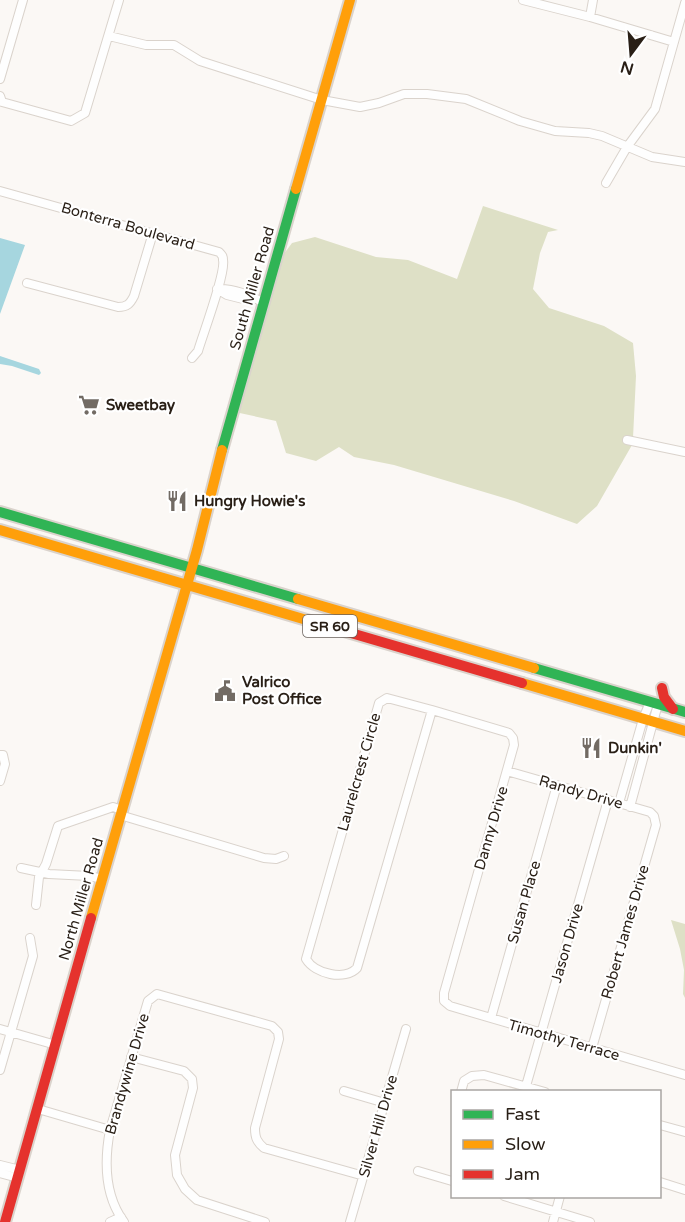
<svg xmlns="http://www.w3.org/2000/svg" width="685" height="1222" font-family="'Varela Round',sans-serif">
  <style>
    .green { fill: #dee0c6 }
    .water { fill: #a6d6df }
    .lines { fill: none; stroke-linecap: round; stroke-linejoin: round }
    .street-casing { stroke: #dad3cc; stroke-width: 10 }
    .fast-casing { stroke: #dad3cc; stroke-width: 14 }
    .slow-casing { stroke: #dad3cc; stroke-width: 14 }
    .jam-casing { stroke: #dad3cc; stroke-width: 14 }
    .street { stroke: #fefefe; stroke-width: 8 }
    .fast { stroke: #30b455; stroke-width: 10 }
    .slow { stroke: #ff9f0a; stroke-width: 10 }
    .jam { stroke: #e5322d; stroke-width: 10 }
    .labels { text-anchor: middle; stroke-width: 4.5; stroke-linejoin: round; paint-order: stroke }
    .shield { fill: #fff; stroke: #69625c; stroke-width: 1.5 }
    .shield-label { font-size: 14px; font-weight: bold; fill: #291f16 }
    .street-label { font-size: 15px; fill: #291f16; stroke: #fff }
    .poi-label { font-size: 15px; font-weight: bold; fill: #291f16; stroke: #fff; text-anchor: start }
  </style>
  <rect width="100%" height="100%" fill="#fbf8f5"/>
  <!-- green -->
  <path class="green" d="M483,206L558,230L548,232L540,253L533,289L549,308L604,326L633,343L636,376L633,438L625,436L623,442L632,445L597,506L577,524L514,501L394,465L354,457L339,447L316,461L286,453L276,421L235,412L280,259L292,243L315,237L376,257L408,260L457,279Z
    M671,920L685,924V998L683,994L684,970L680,949Z"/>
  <!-- water -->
  <path class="water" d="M0,238L25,245L0,314Z
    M0,356L39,369L41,373L39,375L12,366L0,364Z"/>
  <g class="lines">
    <defs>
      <path id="street" d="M523,0L590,17L674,42
        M590,17L593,0
        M109,36L146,45H174L200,61L322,100L360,107L379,103L404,94H427L466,99L520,121L555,131L589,133L602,136L652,157L685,162
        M0,79L23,0
        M0,96L2,102L71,121L85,113L119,0
        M606,183L627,147L655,109L685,3
        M0,191L219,252C222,255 223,256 223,260C226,273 203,334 198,351L192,358
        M27,283L118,307C127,307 130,304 134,296L153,233
        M217,289C234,288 249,295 264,303
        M217,289L227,295L251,301
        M627,440L685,452
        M387,698L432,710L357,968C345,981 315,974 306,959L379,703Z
        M432,710L509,733L513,738L514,745L444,993V1001L450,1006L685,1075
        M0,755H3L5,764L0,781
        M507,771L650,812L654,816L656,825L592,1048
        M619,803L643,719L650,702
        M630,807L658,704
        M120,815L264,858L276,859L284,856
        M21,868L49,874L89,876L103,879
        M36,905L39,877L46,864L58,826L113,807L122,810
        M491,1018L557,785
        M0,1029L56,1045
        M131,1057L184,1071L192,1079L193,1088L175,1155L177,1175L185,1189L197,1200L265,1222
        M0,1070L33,956L30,938
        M526,1086L608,800
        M344,1091L385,1103
        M461,1092L464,1081L472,1076L484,1075L545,1092
        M38,1109L110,1130
        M660,1125L685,1132
        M0,1165L20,1170
        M418,1171L452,1181
        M0,1173L18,1178
        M660,1182L685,1190
        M504,1196L590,1222
        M110,1222L121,1217
        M124,1222C104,1195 104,1162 110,1130L148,1001L157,994L272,1026L278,1032L279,1039L255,1128C255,1138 257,1142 264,1148L364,1176
        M350,1222L406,1029
        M553,1222L560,1196"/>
      <path id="fast" d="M222,450L296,189
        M0,512L298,599
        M534,668L685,712"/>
      <path id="slow" d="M296,189L350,0
        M0,530L327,626
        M298,599L534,668
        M522,683L685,731
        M91,918L197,550L222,450"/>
      <path id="jam" d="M327,626L522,683
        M662,688L664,697L673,709
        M5,1222L91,918"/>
    </defs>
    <!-- street casing -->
    <use href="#street" class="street-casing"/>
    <!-- fast casing -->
    <use href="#fast" class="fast-casing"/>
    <!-- slow casing -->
    <use href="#slow" class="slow-casing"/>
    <!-- jam casing -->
    <use href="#jam" class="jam-casing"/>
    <!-- street -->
    <use href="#street" class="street"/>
    <!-- fast -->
    <use href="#fast" class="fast"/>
    <!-- slow -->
    <use href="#slow" class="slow"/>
    <!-- jam -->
    <use href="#jam" class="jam"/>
  </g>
  <!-- icons -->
  <defs>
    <symbol id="supermarket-bare" viewBox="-9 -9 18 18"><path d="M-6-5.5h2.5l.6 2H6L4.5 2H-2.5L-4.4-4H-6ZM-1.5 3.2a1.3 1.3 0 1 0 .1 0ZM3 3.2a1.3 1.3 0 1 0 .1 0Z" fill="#726b64" stroke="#fff" stroke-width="2.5" paint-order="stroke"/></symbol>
    <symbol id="restaurant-bare" viewBox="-9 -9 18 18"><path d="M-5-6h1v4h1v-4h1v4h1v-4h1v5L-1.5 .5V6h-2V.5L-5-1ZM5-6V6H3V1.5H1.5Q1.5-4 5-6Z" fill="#726b64" stroke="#fff" stroke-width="2.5" paint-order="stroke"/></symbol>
    <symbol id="civic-bare" viewBox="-9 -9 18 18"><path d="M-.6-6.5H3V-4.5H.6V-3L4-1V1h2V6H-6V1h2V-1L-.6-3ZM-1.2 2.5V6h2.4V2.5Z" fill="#726b64" stroke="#fff" stroke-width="2.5" paint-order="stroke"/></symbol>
  </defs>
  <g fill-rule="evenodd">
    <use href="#supermarket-bare" x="74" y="390" width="30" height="30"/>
    <use href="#restaurant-bare" x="162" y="486" width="30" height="30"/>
    <use href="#civic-bare" x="210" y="676" width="30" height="30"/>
    <use href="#restaurant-bare" x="576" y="733" width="30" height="30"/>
  </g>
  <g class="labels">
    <!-- shield labels -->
    <rect class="shield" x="303" y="615" width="54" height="22" rx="4.5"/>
    <g class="shield-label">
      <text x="330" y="631">SR 60</text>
    </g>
    <!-- street labels -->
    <g class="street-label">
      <text transform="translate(128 226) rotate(16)" y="5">Bonterra Boulevard</text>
      <text transform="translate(252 288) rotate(-74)" y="5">South Miller Road</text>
      <text transform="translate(359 772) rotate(-74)" y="5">Laurelcrest Circle</text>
      <text transform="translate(581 792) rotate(16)" y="5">Randy Drive</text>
      <text transform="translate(491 828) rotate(-74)" y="5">Danny Drive</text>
      <text transform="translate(81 899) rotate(-74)" y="5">North Miller Road</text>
      <text transform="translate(524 902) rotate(-74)" y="5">Susan Place</text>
      <text transform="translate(625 932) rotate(-74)" y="5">Robert James Drive</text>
      <text transform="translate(567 943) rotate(-74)" y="5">Jason Drive</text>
      <text transform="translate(564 1040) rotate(16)" y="5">Timothy Terrace</text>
      <text transform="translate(127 1074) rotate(-74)" y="5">Brandywine Drive</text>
      <text transform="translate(378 1126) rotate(-74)" y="5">Silver Hill Drive</text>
    </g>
    <!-- poi labels -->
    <g class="poi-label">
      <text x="106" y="410">Sweetbay</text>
      <text x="194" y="506">Hungry Howie's</text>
      <text x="242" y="687">Valrico<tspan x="242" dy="17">Post Office</tspan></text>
      <text x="608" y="753">Dunkin'</text>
    </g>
  </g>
  <!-- legend -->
  <rect x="451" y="1090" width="210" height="108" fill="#ffffff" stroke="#a9a5a2" stroke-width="1.5"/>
  <rect x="463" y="1110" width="30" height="9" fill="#30b455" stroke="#a9a5a2" stroke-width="1.5"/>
  <text x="505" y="1120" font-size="18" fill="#291f16">Fast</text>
  <rect x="463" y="1140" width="30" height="9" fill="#ff9f0a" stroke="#a9a5a2" stroke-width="1.5"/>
  <text x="505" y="1150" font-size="18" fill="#291f16">Slow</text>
  <rect x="463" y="1170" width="30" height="9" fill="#e5322d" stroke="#a9a5a2" stroke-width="1.5"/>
  <text x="505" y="1180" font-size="18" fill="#291f16">Jam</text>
  <!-- north arrow -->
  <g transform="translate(631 54) rotate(196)" stroke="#ffffff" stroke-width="4.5" paint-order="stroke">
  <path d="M0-4.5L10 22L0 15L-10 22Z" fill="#291f16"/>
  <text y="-9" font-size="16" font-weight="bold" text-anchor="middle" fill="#291f16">N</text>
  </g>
</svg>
